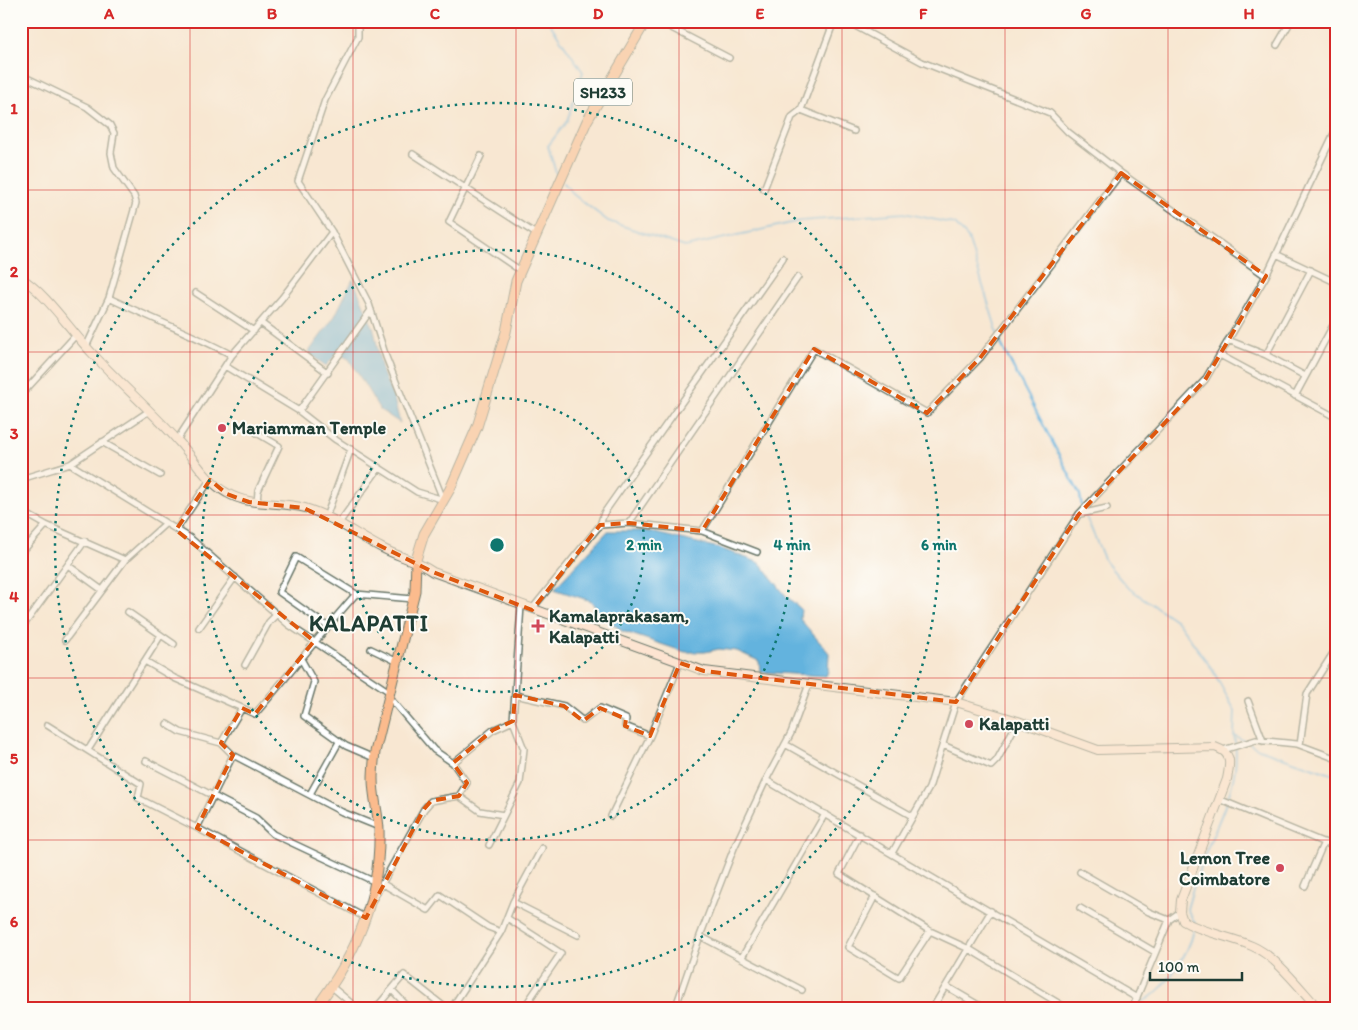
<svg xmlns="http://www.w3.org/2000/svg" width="1358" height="1030" font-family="Itim,sans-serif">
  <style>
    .water { fill: #64b3de; stroke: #427889 }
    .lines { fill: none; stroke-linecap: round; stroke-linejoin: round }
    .stream { stroke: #64b3de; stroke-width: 2 }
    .minor-casing { stroke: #6b786b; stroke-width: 8 }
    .secondary-casing { stroke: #6b786b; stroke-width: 10 }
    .primary-casing { stroke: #6b786b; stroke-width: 11 }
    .minor { stroke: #fff; stroke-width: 5 }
    .secondary { stroke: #fde4d1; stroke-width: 8 }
    .primary { stroke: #fbbb8d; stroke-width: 9 }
    .marked { fill: none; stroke: #de580e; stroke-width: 4; stroke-dasharray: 10 6; stroke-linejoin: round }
    .grid { fill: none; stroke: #d62828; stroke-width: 1; stroke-opacity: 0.55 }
    .ring { fill: none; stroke: #0f766e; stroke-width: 2.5; stroke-dasharray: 2.5 5 }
    .poi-dot { fill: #d1495b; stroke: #fdfcf7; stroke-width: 2 }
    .labels { text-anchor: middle; stroke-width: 4; stroke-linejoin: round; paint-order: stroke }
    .shield { fill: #fdfcf7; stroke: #62766e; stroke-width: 1 }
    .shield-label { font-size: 16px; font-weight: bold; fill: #1f3d34 }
    .poi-label { font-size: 18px; font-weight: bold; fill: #1f3d34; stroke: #fdfcf7; text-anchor: start }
    .district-label { font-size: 22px; font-weight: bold; letter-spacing: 1px; fill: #1f3d34; stroke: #fdfcf7 }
    .centre { fill: #0f766e; stroke: #fdfcf7; stroke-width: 2.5 }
    .ring-label { font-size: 15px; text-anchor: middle; font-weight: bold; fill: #0f766e; stroke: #fdfcf7; stroke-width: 4; stroke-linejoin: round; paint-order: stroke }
    .neatline { fill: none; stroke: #d62828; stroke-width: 2 }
    .grid-label { font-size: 16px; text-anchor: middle; font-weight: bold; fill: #d62828 }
  </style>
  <rect width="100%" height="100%" fill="#fdfcf7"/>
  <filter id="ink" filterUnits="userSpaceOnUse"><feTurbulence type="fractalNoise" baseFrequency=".02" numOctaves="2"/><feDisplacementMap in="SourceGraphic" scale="10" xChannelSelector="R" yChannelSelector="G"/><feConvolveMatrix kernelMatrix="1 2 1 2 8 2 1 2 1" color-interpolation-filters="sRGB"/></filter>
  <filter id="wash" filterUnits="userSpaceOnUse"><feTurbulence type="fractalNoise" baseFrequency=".0096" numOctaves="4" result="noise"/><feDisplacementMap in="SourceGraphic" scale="20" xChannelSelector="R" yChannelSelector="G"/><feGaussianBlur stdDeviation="1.12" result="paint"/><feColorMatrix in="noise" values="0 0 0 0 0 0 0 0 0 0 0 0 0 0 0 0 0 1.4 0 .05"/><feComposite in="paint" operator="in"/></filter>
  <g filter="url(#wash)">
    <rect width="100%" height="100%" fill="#f8e7d2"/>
    <!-- water -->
    <path class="water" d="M353,279L374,330L382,371L394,399L400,423L380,410L349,359L337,353L326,366L308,353L335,316Z
      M608,531H646L719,548L760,563L786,596L801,609L800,619L829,653L828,671L826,676L760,672L759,661L737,651L719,649L705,652H685L622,631L600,614L591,601L554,589Z"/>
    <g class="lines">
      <!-- stream -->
      <path class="stream" d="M548,21L583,72L567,121L548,146L556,173L559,178
        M564,183L574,195L608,221L685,247L800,221L904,213L955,224L968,238L1001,344L1080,495L1082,508
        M1085,514L1105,561L1127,587L1178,622L1212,669L1235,711L1234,735L1246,742
        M1250,744L1259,749L1337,776
        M1195,923L1187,909C1192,891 1197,874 1204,857C1219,817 1243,779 1234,735
        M1136,1004C1161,998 1189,954 1194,930
        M1126,1009L1132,1005"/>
    </g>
  </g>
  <g filter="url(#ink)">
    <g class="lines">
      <defs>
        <path id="minor" d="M358,21V37L325,100L298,181L332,232L369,304L386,357L443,499
          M658,21L729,58
          M846,21L922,62L1050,113L1068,132L1121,173L1266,276
          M1277,45L1291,21
          M21,75L87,107L110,125L114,133L111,153L114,168L134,196L136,203L109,298L86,347
          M801,110L854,131
          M413,154L536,234
          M481,156L449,222L521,271
          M764,189L792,117L801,110L834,21
          M1276,254L1337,283
          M196,293L254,331
          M109,298C150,318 192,334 232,355
          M261,323L328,373
          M1228,340L1266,355L1305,376
          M1220,355L1337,418
          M1266,355L1311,270
          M225,366L299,411L336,440L417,492L444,500
          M21,395L76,335
          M1295,396L1337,318
          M149,411L70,464L190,538L289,625L391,693
          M299,411L371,310
          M257,433L279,446L258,491L257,503
          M177,440L232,355L282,298L332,232
          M102,442L160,475
          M21,479L70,464
          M21,511L46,525
          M1080,514L1107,508
          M326,517L351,449
          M339,523L379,468
          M629,523L798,277
          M21,524L28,515
          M600,525L629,523L702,531L757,552
          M176,530L210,480
          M702,531L814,349L927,413L980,358L1121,173
          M21,553L46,525L125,560L165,524
          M69,566L102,590
          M532,609L600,525L604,513L783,258
          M128,612L161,635
          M327,626L279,592L296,557L356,594
          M199,628L235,577
          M21,629L85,541
          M65,640L125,560
          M371,649L398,662
          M301,659L314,682L304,716L346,746L374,758
          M145,661L174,678L242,708
          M245,665L269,622L277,614
          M809,684L791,733L766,780L1137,998
          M515,695L564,706L583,721L600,708L626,719L625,726L650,736L680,663
          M389,697L434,750L453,763L467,783L459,796
          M1248,701L1263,741
          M167,724L180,732L221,743
          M47,725L141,784L138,798L197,828
          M785,744L912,816
          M943,745L991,766L997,760L1018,721
          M1300,745L1307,694L1337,647
          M88,750L161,635L174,644
          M1223,750L1256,740L1297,744L1337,759
          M233,755L342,812L379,827
          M146,761L256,818L273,834L375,882
          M453,763L493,730L513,721
          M766,780L734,848L700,936L802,990
          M310,794L339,742
          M1221,800L1337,848
          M611,816L650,736
          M860,834L839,874L930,931L969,949L1068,1009
          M489,845L504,815
          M892,853L929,788L956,702L1079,514L1205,380L1266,276L1337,127
          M1080,872L1149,912L1169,920
          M383,884L428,910L440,895L488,927L501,932
          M1305,886L1324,842
          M875,896L848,947L899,978L930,931
          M374,898L424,809L431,801L459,796L480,811L504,815L520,783L524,749L513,721L521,606
          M513,902L578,935
          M1080,908L1155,952
          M366,918L197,828L233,755L221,743L242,708L255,714C289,675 321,633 356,594L413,599
          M507,918L561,953L523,1009
          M742,957L825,814
          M946,986L985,1009
          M332,987L358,1009
          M392,990L410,1009
          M375,1009L404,975L447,1009
          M451,1009L501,932L513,902L542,848
          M675,1009L700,936
          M932,1009L991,911
          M1132,1009L1169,920L1180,912"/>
        <path id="secondary" d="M21,278C46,293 70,330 91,352C119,383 151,410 178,441C195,459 205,481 227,493C251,507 279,501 305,508C333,516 356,535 382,548C401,558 414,559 433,572L704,671L956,702L1018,721L1098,750L1215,747C1233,753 1230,763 1227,779L1181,900L1180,912L1183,921C1204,933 1229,936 1252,946C1276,956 1301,990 1319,1009"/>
        <path id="primary" d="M315,1009C356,956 381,896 379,829C378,812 373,796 373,779C373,770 374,761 375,752L415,591L416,560L424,534L450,489L477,427L506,332L516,281L587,121L646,21"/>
      </defs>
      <!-- minor casing -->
      <use href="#minor" class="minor-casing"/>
      <!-- secondary casing -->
      <use href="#secondary" class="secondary-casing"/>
      <!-- primary casing -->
      <use href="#primary" class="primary-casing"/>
      <!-- minor -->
      <use href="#minor" class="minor"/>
      <!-- secondary -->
      <use href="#secondary" class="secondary"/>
      <!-- primary -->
      <use href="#primary" class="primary"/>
    </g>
  </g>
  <!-- marked area -->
  <path d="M0 0H1358V1030H0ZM1121,173L1266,276L1205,380L1079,514L956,702L704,671L680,663L650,736L625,726L626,719L600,708L583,721L564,706L515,695L513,721L493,730L453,763L467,783L459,796L431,801L424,809L366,918L197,828L233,755L221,743L242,708L255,714L314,641L176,530L210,480L227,494L249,502L304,508L433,572L532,610L600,525L629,523L702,531L814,349L927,413L980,358Z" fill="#f8e7d2" fill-opacity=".55" fill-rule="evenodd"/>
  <path class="marked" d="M1121,173L1266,276L1205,380L1079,514L956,702L704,671L680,663L650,736L625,726L626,719L600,708L583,721L564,706L515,695L513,721L493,730L453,763L467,783L459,796L431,801L424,809L366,918L197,828L233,755L221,743L242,708L255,714L314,641L176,530L210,480L227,494L249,502L304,508L433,572L532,610L600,525L629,523L702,531L814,349L927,413L980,358Z"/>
  <!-- grid -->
  <path class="grid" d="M190,21V1009M353,21V1009M516,21V1009M679,21V1009M842,21V1009M1005,21V1009M1168,21V1009M21,190H1337M21,352H1337M21,515H1337M21,678H1337M21,840H1337"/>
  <!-- distance rings -->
  <g class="ring">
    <circle cx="497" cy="545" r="147"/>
    <circle cx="497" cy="545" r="295"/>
    <circle cx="497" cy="545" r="442"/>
  </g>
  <!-- markers -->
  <g class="poi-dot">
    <circle cx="222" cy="428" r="5"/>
    <path d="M535.5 618.5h5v5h5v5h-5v5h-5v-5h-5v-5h5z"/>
    <circle cx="969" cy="724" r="5"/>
    <circle cx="1280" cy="868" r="5"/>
  </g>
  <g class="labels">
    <!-- shield labels -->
    <rect class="shield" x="574" y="78.5" width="58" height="27" rx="4"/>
    <g class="shield-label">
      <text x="603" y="98">SH233</text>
    </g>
    <!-- poi labels -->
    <g class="poi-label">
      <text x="232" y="434">Mariamman Temple</text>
      <text x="549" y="622">Kamalaprakasam,<tspan x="549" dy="21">Kalapatti</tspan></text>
      <text x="979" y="730">Kalapatti</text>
      <text x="1270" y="864" text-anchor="end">Lemon Tree<tspan x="1270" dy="21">Coimbatore</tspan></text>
    </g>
    <!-- district labels -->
    <g class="district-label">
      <text x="369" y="631">KALAPATTI</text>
    </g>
  </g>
  <circle cx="497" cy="545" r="8" class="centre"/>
  <g class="ring-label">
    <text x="644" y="550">2 min</text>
    <text x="792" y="550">4 min</text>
    <text x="939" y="550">6 min</text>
  </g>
  <!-- margin -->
  <rect width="1358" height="1030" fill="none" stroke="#fdfcf7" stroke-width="55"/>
  <!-- scale -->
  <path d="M1150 972v8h92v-8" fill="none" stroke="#1f3d34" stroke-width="2.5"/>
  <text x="1158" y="972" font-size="15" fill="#1f3d34" stroke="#fdfcf7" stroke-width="4" paint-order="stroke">100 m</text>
  <rect x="28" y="28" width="1302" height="974" class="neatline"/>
  <g class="grid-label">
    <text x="109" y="19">A</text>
    <text x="272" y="19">B</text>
    <text x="435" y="19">C</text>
    <text x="598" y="19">D</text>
    <text x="760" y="19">E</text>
    <text x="923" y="19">F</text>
    <text x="1086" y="19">G</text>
    <text x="1249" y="19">H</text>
    <text x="14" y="114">1</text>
    <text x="14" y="277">2</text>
    <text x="14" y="439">3</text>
    <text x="14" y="602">4</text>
    <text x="14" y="764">5</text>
    <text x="14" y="927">6</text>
  </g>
</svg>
